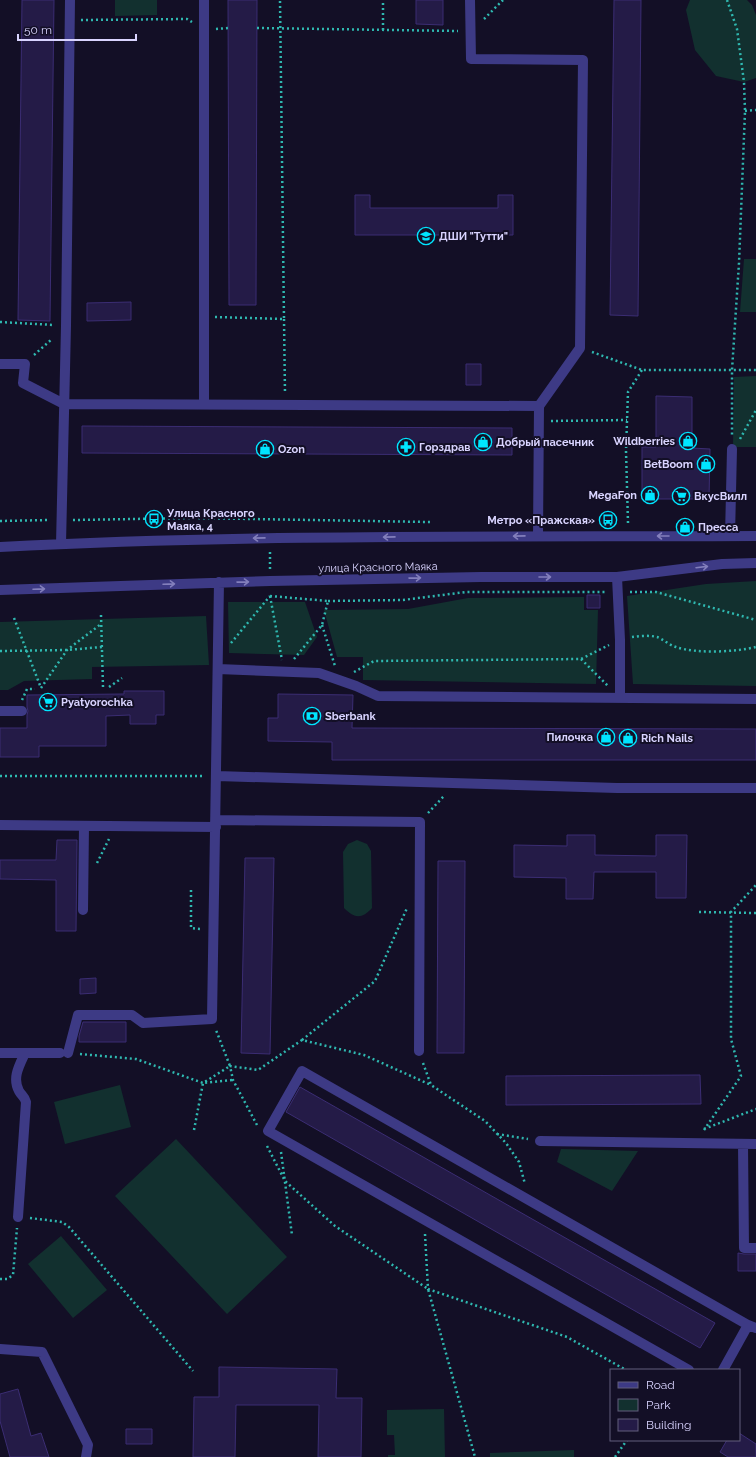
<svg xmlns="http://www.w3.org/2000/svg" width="756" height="1457" font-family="Raleway,sans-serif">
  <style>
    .green { fill: #12302f }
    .building { fill: #241b47; stroke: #3b2d73 }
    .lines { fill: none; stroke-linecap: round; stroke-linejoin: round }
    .path { stroke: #2fb8b0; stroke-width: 2.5; stroke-dasharray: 2 3; stroke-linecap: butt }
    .minor { stroke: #3d3a85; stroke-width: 10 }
    .oneway { stroke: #837fbc }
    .labels { text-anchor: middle; stroke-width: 4; stroke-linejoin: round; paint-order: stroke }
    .poi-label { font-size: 11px; font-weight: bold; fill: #d9d4ff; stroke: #130f26; text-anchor: start }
    .street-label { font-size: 11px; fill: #d9d4ff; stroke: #130f26 }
  </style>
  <rect width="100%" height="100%" fill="#130f26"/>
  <!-- green -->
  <path class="green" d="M115,0H157V15L115,16Z
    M690,0H747L752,5L756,15V78L744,82L716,76L695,50L686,10Z
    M744,259H756V312H740Z
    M756,376V447H733L734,377Z
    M756,581V686L633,684L627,596L706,584Z
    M584,597V610H598L596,684L363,680V657H337L324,610L408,609L468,598Z
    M228,602H305L317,637L304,655L229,653Z
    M206,616L209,665L92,667V679L24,681L8,690H0V622Z
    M357,840L367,844L371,851L372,908C362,919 355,919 344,908L343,852L348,844Z
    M120,1085L131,1127L65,1144L54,1102Z
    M176,1139L287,1257L227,1314L115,1196Z
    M561,1149L638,1151L612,1191L557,1162Z
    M61,1236L107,1290L73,1318L28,1264Z
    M444,1409L445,1457H388V1455H395L394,1435H387V1410Z
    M574,1450V1457H490V1453Z"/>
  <!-- building -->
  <path class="building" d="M22,0H54L50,321L18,320Z
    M228,0H257L256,305H229Z
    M416,0H443V25L416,24Z
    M614,0H641L638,316L610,315Z
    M355,195H370V208H498V195H513V235H355Z
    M131,302V320L87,321V303Z
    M466,364H481V385H466Z
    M656,396L692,397V448L710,449L709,499H642V447H656Z
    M82,426L512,428V455L82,453Z
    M587,595H600V608H587Z
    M124,691H164V715H156V724H130V715L106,716V746H39V757H0V728H27V715L28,711L27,707V695L124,694Z
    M278,694L353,695L352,728L756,729V760H332V742L268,741V718H278Z
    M567,835H595V855L656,856V835H687L686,898H656V872H594L593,899H566V878L514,877V845L567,846Z
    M57,840H77L76,931H56V880L0,879V860H56Z
    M245,858H274L270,1054L241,1053Z
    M438,861H465L464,1053H437Z
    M96,978V993L80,994V979Z
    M83,1022H126V1042H79V1036Z
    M700,1075L701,1104L506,1105V1076Z
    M300,1087L715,1323L700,1348L286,1112Z
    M738,1253L744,1254H756V1271H738Z
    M219,1367L337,1369L336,1398H362L361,1457H318L319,1405H236L235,1457H193L194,1397H219Z
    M18,1389L31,1436L41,1433L49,1457H10L0,1421V1394Z
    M126,1429H152V1444H126Z
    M739,1433L756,1444V1457H728L720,1452L727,1440H739Z"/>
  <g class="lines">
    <!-- path -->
    <path class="path" d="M727,0L737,29L744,82L745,111L739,263L732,370V436
      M484,19L503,0
      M81,20L187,19L192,22
      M257,28L458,31
      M216,29L228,28
      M383,30V0
      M745,111L756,110
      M215,317L284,319L280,0
      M284,319L285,393
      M0,322L54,325
      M592,352L642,370H756
      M34,355L52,339
      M551,421L627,420
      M740,439L756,410
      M73,520L192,518L430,522
      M0,521L50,520
      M628,523L626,451L628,392L642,370
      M270,569V550
      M630,592H656L756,620
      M270,596L328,601L322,625L294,659
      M270,596L282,660
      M328,601L403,600L466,592H607
      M101,615L103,687
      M14,618L41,688
      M322,625L335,666
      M632,637C640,636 649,635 657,637C663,639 669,645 676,647C697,654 734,652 756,647
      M231,643L270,596
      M0,651L67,650L102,647
      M581,659L608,686
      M354,672L374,661L581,659L609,645
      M109,687L122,678
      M41,688L67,650L101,624
      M22,700L27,689H35
      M0,776H204
      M428,813L444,796
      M97,863L109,839
      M191,890V928L201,929
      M699,912L756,913
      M302,1040L375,981L407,908
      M80,1054L136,1059L203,1083L230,1066L216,1030
      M423,1063L431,1085L485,1121L506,1143L519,1162L525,1184
      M257,1125L233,1080L230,1066L258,1070L302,1040L364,1055L431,1085
      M704,1129L756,1109
      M194,1130L203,1083L233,1080
      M704,1130L741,1076L731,1039V912L756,885
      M497,1134L528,1139
      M267,1146L285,1181L335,1226L428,1289L475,1457
      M281,1152L292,1235
      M30,1218L62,1222L69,1227L193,1371
      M425,1234L428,1289L567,1337L626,1370
      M0,1279H7L13,1275L17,1228
      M615,1457L627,1440"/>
    <!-- minor -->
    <path class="minor" d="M204,0V404
      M470,0L471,59L583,60L580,348L539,406
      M0,364H25L23,383L64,404L539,406L538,535
      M730,536L732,449
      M61,544L66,326L70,0
      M0,547C252,534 504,537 756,536
      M617,577L620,640V698
      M0,590L270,581L481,577H617L722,564L756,563
      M218,669L319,673L356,686L378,696L756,699
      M0,711H22
      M217,776L617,788H756
      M216,820L420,822L419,1051
      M0,825L216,827
      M83,910L84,826
      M0,1053H60
      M68,1053L78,1015H132L143,1023L212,1019L219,582
      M540,1141L756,1144
      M743,1144L744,1248H756
      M18,1217L26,1102C25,1097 21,1095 19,1091C12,1078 19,1066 25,1053
      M0,1349L42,1352L88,1445L86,1457
      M689,1370L268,1131L302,1071L748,1325L756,1328
      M723,1370L748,1325"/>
  </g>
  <!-- one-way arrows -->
  <defs><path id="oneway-shaft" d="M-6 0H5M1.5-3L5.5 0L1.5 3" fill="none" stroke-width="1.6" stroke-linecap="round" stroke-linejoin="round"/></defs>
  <g class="oneway">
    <use href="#oneway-shaft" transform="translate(519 536) rotate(179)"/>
    <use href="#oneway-shaft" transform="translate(663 536) rotate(-180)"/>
    <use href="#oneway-shaft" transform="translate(389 537) rotate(179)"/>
    <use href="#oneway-shaft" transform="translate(259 538) rotate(179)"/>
    <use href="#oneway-shaft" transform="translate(702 567) rotate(-7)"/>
    <use href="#oneway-shaft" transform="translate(545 577)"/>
    <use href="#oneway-shaft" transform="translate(415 578) rotate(-1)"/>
    <use href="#oneway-shaft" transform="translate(243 582) rotate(-1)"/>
    <use href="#oneway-shaft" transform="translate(169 584) rotate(-2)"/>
    <use href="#oneway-shaft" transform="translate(39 589) rotate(-2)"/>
  </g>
  <!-- icons -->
  <defs>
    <symbol id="school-ring" viewBox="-11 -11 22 22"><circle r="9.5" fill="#130f26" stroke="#00e5ff" stroke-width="1.5"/><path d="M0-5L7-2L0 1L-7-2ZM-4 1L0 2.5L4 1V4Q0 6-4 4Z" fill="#00e5ff"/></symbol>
    <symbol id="shop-ring" viewBox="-11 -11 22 22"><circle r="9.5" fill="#130f26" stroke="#00e5ff" stroke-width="1.5"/><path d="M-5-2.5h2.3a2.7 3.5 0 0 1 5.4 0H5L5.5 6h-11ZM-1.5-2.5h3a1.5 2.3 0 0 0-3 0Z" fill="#00e5ff"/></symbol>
    <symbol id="pharmacy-ring" viewBox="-11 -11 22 22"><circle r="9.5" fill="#130f26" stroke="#00e5ff" stroke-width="1.5"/><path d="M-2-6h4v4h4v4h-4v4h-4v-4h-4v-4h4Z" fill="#00e5ff"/></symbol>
    <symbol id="supermarket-ring" viewBox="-11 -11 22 22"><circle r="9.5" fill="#130f26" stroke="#00e5ff" stroke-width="1.5"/><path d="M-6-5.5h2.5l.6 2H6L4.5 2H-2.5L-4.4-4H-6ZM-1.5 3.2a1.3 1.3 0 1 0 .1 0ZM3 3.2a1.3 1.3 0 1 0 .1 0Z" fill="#00e5ff"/></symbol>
    <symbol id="bus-ring" viewBox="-11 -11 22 22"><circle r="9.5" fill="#130f26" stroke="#00e5ff" stroke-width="1.5"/><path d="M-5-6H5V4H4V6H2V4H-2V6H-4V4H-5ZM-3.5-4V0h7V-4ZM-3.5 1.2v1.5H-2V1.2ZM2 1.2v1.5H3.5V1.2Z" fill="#00e5ff"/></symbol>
    <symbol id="bank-ring" viewBox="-11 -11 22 22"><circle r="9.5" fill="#130f26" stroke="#00e5ff" stroke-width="1.5"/><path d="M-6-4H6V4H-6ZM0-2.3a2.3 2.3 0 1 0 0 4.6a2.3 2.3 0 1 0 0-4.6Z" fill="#00e5ff"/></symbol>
  </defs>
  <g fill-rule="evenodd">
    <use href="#school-ring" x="416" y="226" width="20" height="20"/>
    <use href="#shop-ring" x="678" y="431" width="20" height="20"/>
    <use href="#shop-ring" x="473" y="432" width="20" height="20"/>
    <use href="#pharmacy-ring" x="396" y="437" width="20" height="20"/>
    <use href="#shop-ring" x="255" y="439" width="20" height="20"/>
    <use href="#shop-ring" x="696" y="454" width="20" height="20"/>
    <use href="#shop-ring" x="640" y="485" width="20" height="20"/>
    <use href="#supermarket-ring" x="671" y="486" width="20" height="20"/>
    <use href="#bus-ring" x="144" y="509" width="20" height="20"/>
    <use href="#bus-ring" x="598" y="510" width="20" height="20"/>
    <use href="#shop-ring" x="675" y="517" width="20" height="20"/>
    <use href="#supermarket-ring" x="38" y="692" width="20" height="20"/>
    <use href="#bank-ring" x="302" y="706" width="20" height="20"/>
    <use href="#shop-ring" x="596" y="727" width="20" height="20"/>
    <use href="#shop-ring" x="618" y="728" width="20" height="20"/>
  </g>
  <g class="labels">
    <!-- poi labels -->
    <g class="poi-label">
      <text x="439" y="240">ДШИ "Тутти"</text>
      <text x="675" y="445" text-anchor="end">Wildberries</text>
      <text x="496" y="446">Добрый пасечник</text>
      <text x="419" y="451">Горздрав</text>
      <text x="278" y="453">Ozon</text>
      <text x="693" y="468" text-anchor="end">BetBoom</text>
      <text x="637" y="499" text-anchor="end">MegaFon</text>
      <text x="694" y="500">ВкусВилл</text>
      <text x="167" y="517">Улица Красного<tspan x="167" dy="13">Маяка, 4</tspan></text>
      <text x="595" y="524" text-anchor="end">Метро «Пражская»</text>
      <text x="698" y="531">Пресса</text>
      <text x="61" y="706">Pyatyorochka</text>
      <text x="325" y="720">Sberbank</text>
      <text x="593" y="741" text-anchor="end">Пилочка</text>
      <text x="641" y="742">Rich Nails</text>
    </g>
    <!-- street labels -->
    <g class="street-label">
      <text transform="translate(378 567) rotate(-1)" y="4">улица Красного Маяка</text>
    </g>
  </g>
  <!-- legend -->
  <rect x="610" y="1369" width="130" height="72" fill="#130f26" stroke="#625e7d"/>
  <rect x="618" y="1382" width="20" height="6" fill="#3d3a85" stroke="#625e7d"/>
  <text x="646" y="1389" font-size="12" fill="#d9d4ff">Road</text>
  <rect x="618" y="1399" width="20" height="12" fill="#12302f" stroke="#625e7d"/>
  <text x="646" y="1409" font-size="12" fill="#d9d4ff">Park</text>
  <rect x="618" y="1419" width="20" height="12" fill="#241b47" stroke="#625e7d"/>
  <text x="646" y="1429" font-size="12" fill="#d9d4ff">Building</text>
  <!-- scale -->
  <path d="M18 34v6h118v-6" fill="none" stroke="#d9d4ff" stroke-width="2"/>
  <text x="24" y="34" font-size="12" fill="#d9d4ff" stroke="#130f26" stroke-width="3" paint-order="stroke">50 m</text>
</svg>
